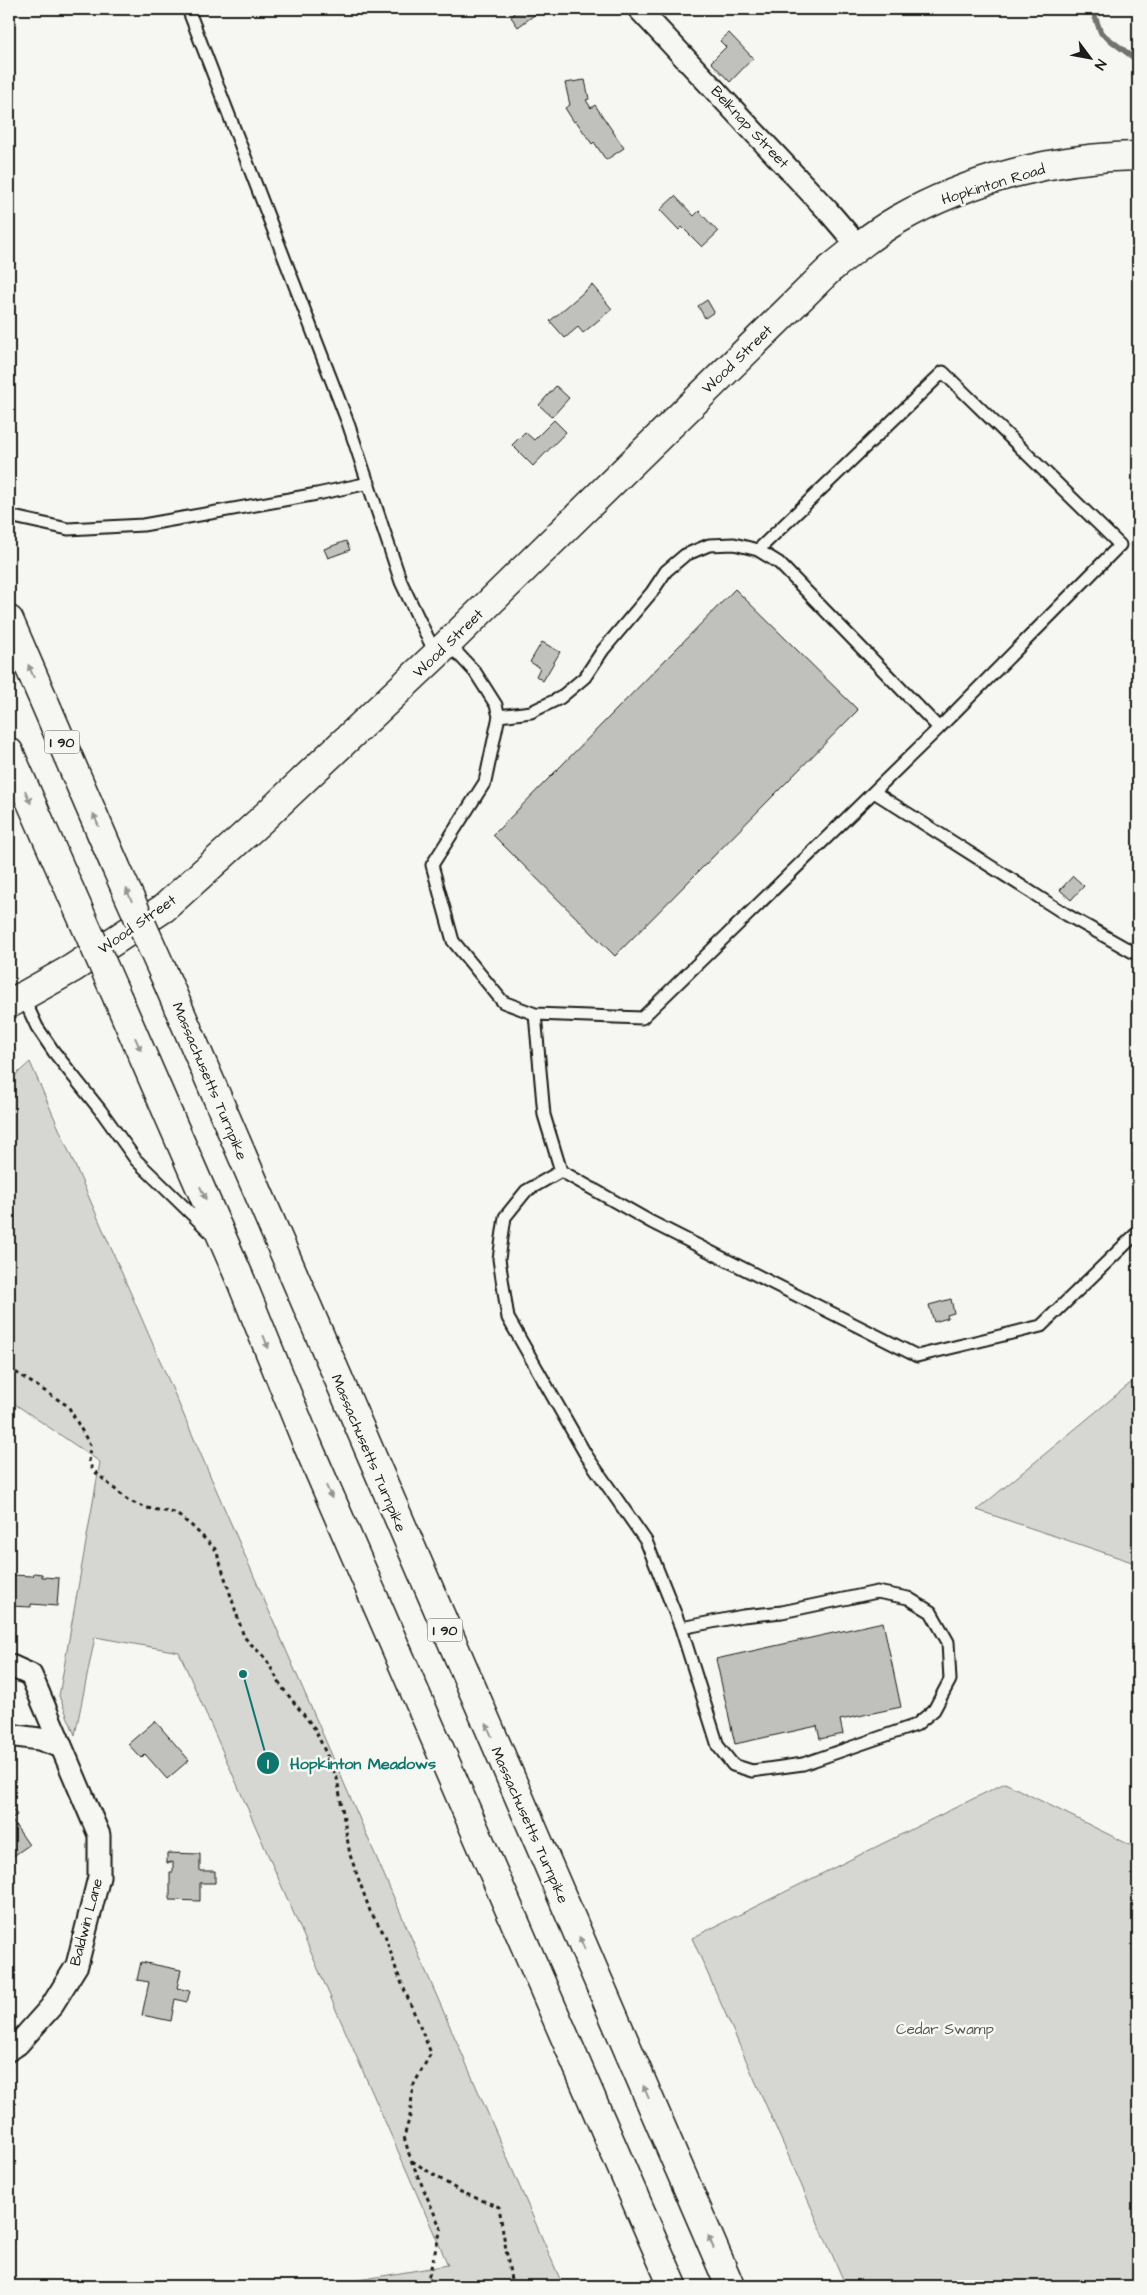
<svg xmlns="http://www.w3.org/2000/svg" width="1147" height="2295" font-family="'Architects Daughter',sans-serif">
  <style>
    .green { fill: #d6d6d2; stroke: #797977 }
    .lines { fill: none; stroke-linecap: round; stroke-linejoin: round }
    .stream { stroke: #727271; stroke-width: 5.5 }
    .building { fill: #c0c0bd; stroke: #1c1c1c }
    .service-casing { stroke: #1c1c1c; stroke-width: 15 }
    .minor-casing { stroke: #1c1c1c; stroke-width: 25 }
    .secondary-casing { stroke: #1c1c1c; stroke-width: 31 }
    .motorway-casing { stroke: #1c1c1c; stroke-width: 31 }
    .path { stroke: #1c1c1c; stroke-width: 3; stroke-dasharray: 4 4; stroke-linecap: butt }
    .service { stroke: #f6f6f2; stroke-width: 11 }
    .minor { stroke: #f6f6f2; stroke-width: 21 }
    .secondary { stroke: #f6f6f2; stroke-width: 28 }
    .motorway { stroke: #f6f6f2; stroke-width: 28 }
    .motorway-bridge-casing { stroke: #1c1c1c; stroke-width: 31; stroke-linecap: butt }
    .motorway-bridge { stroke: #f6f6f2; stroke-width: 28 }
    .oneway { fill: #949492 }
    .labels { text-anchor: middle; stroke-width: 5; stroke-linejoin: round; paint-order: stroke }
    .shield { fill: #f6f6f2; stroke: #5d5d5c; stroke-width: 1 }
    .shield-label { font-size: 14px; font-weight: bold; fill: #1c1c1c }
    .street-label { font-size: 15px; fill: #1c1c1c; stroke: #f6f6f2 }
    .park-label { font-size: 15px; fill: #545453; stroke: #f6f6f2 }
    .leader { fill: none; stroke: #0f766e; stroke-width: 2 }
    .callout-dot { fill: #0f766e; stroke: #f6f6f2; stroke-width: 2 }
    .mark-label { font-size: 15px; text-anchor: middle; font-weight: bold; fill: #fff }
    .callout-label { font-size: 16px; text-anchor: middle; font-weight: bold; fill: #0f766e; stroke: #f6f6f2; stroke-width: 5; stroke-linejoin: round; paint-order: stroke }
  </style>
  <rect width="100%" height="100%" fill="#f6f6f2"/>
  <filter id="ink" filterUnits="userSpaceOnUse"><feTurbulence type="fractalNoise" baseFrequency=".02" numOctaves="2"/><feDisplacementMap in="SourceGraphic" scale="10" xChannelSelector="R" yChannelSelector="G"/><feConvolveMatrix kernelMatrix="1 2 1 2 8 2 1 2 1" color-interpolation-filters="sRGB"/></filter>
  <g filter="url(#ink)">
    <!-- green -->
    <path class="green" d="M30,1062L563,2286H323L448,2265L179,1652L95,1637L75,1735L59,1696L100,1462L9,1400V1081Z
      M1138,1377V1564L977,1510Z
      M1005,1783L1138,1849V2286H846L692,1938Z"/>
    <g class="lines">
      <!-- stream -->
      <path class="stream" d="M1092,9L1101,33L1138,61"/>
    </g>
    <!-- building -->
    <path class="building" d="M510,9H533L537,13L518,27L511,17L514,14Z
      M729,33L753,58L730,82L711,62L726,47L720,41Z
      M585,80L589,99L586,100L591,108L595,105L624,148L606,160L594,142L592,144L576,121L574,122L565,108L570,105L565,83Z
      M675,196L694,216L699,211L718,232L702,247L682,227L679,230L660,210Z
      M592,285L612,309L583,333L578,327L565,338L550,321Z
      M707,300L714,312L705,318L698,306Z
      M556,386L569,398L552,417L539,405Z
      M554,420L566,432L533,466L512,445L525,432L534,440Z
      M346,541L350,550L328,558L324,549Z
      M735,589L858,710L615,956L493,835Z
      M542,642L560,652L543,681L536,676L540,668L530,662Z
      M1073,876L1084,886L1071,900L1060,890Z
      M951,1299L954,1313L947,1315L948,1318L934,1322L929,1305Z
      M34,1573L42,1574V1577L59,1578L57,1606L31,1604V1607L10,1606L12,1575L33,1576Z
      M883,1622L901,1707L840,1720L843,1734L820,1739L817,1726L735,1744L716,1659Z
      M155,1721L189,1760L167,1779L145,1754L141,1758L128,1744Z
      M9,1804L17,1815L11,1819L29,1845L9,1859Z
      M167,1853L200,1854V1871H215V1883H200V1901L170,1900V1872H173V1862L167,1863Z
      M141,1962L181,1970L177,1988L190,1991L187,2002L175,1999L171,2021L142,2015L149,1982L137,1980Z"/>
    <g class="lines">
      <defs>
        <path id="service" d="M188,9L348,423L401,582L436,655
          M9,516L68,529L143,525L317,494L369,483
          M758,550L943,372L1120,545L939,728
          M448,643L475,672L496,705L499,716L485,782L432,865L453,941L503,1002L535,1014L544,1115L561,1171L651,1222L917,1356L1041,1326L1138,1232
          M499,716L531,712L560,698L585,677L603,650L652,592L666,571L685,555L709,545L734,544L758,550L779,563L939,728L642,1018L535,1014
          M874,792L1067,915L1138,955
          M23,997L37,1027L54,1052L101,1111L136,1160L211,1233
          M561,1171L526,1191L505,1217L499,1259L508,1318L586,1455L646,1541L681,1628L743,1616L782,1612L877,1592L908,1598L931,1612L948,1642L950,1680L934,1710L916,1725L803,1764L752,1771L733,1765L718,1746L681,1628"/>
        <path id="minor" d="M639,9L828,211L858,246
          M9,1665L31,1675L99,1835V1877L77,1965L51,2007L18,2044L9,2050
          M9,1735L39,1739L61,1747"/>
        <path id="secondary" d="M9,1004L73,968L164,908L258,823L436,655L829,270C851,252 873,234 897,220C968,179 1057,157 1138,156"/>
        <path id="motorway" d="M9,620L115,865
          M9,752L72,895
          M163,972L730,2286
          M118,999L241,1281L308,1446L673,2286"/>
      </defs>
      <!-- service casing -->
      <use href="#service" class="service-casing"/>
      <!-- minor casing -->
      <use href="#minor" class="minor-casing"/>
      <!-- secondary casing -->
      <use href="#secondary" class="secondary-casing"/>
      <!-- motorway casing -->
      <use href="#motorway" class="motorway-casing"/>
      <!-- path -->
      <path class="path" d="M9,1368L68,1406L90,1445L89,1463L93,1470L110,1485L129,1501L147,1508L175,1513L192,1526L216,1550L244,1637L266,1659L281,1686L315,1729L337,1778L350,1855L370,1911L385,1935L397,1972L431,2053L413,2086L410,2116L404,2137L411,2160L441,2229L428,2279L443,2286
        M412,2161L461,2192L499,2207L512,2286"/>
      <!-- service -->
      <use href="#service" class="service"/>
      <!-- minor -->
      <use href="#minor" class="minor"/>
      <!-- secondary -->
      <use href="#secondary" class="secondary"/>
      <!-- motorway -->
      <use href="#motorway" class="motorway"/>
      <defs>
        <path id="motorway-bridge" d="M115,865L163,972
          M72,895L118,999"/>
      </defs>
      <!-- motorway-bridge casing -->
      <use href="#motorway-bridge" class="motorway-bridge-casing"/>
      <!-- motorway-bridge -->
      <use href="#motorway-bridge" class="motorway-bridge"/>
    </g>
    <!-- one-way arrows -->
    <defs><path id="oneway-solid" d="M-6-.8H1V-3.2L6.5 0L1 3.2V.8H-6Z" transform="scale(1.25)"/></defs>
    <g class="oneway">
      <use href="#oneway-solid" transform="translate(31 671) rotate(-113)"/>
      <use href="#oneway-solid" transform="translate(28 797) rotate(66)"/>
      <use href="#oneway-solid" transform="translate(96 820) rotate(-113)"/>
      <use href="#oneway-solid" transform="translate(129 895) rotate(-114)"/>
      <use href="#oneway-solid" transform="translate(138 1044) rotate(66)"/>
      <use href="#oneway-solid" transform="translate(203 1193) rotate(66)"/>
      <use href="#oneway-solid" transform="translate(266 1342) rotate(68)"/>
      <use href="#oneway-solid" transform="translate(329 1492) rotate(66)"/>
      <use href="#oneway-solid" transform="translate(489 1730) rotate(-114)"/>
      <use href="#oneway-solid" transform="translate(582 1943) rotate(-113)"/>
      <use href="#oneway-solid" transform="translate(646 2092) rotate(-113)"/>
      <use href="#oneway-solid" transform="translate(711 2242) rotate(-113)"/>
    </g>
  </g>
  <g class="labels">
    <!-- shield labels -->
    <g class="shield">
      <rect x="44.5" y="730.5" width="35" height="23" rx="4"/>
      <rect x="427.5" y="1618.5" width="35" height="23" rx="4"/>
    </g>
    <g class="shield-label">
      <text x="62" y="747">I 90</text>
      <text x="445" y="1635">I 90</text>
    </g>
    <!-- street labels -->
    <g class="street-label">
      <text transform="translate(750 127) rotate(47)" y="5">Belknap Street</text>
      <text transform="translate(993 184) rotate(-17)" y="5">Hopkinton Road</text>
      <text transform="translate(737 359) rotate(-44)" y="5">Wood Street</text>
      <text transform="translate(448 643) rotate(-44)" y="5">Wood Street</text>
      <text transform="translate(137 924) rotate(-35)" y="5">Wood Street</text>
      <text transform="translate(210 1081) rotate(67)" y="5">Massachusetts Turnpike</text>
      <text transform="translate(369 1453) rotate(67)" y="5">Massachusetts Turnpike</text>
      <text transform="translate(530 1825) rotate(66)" y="5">Massachusetts Turnpike</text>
      <text transform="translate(86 1922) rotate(-75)" y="5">Baldwin Lane</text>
    </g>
    <!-- park labels -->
    <g class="park-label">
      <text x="945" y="2034">Cedar Swamp</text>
    </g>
  </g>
  <!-- callouts -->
  <path class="leader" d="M243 1674L268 1763"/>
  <g class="callout-dot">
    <circle cx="243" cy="1674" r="5"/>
    <circle cx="268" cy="1763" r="12"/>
  </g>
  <g class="mark-label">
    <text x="268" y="1769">1</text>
  </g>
  <g class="callout-label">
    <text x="363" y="1769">Hopkinton Meadows</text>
  </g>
  <!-- margin -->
  <rect width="1147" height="2295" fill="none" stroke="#f6f6f2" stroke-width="30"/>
  <rect x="15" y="15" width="1117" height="2265" fill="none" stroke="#1c1c1c" stroke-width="2" filter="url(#ink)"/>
  <!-- north arrow -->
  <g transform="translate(1090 58) rotate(122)" stroke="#f6f6f2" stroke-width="4" paint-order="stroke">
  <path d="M0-4L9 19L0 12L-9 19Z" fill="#1c1c1c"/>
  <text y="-8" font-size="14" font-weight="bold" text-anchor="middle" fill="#1c1c1c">N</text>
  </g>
</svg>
